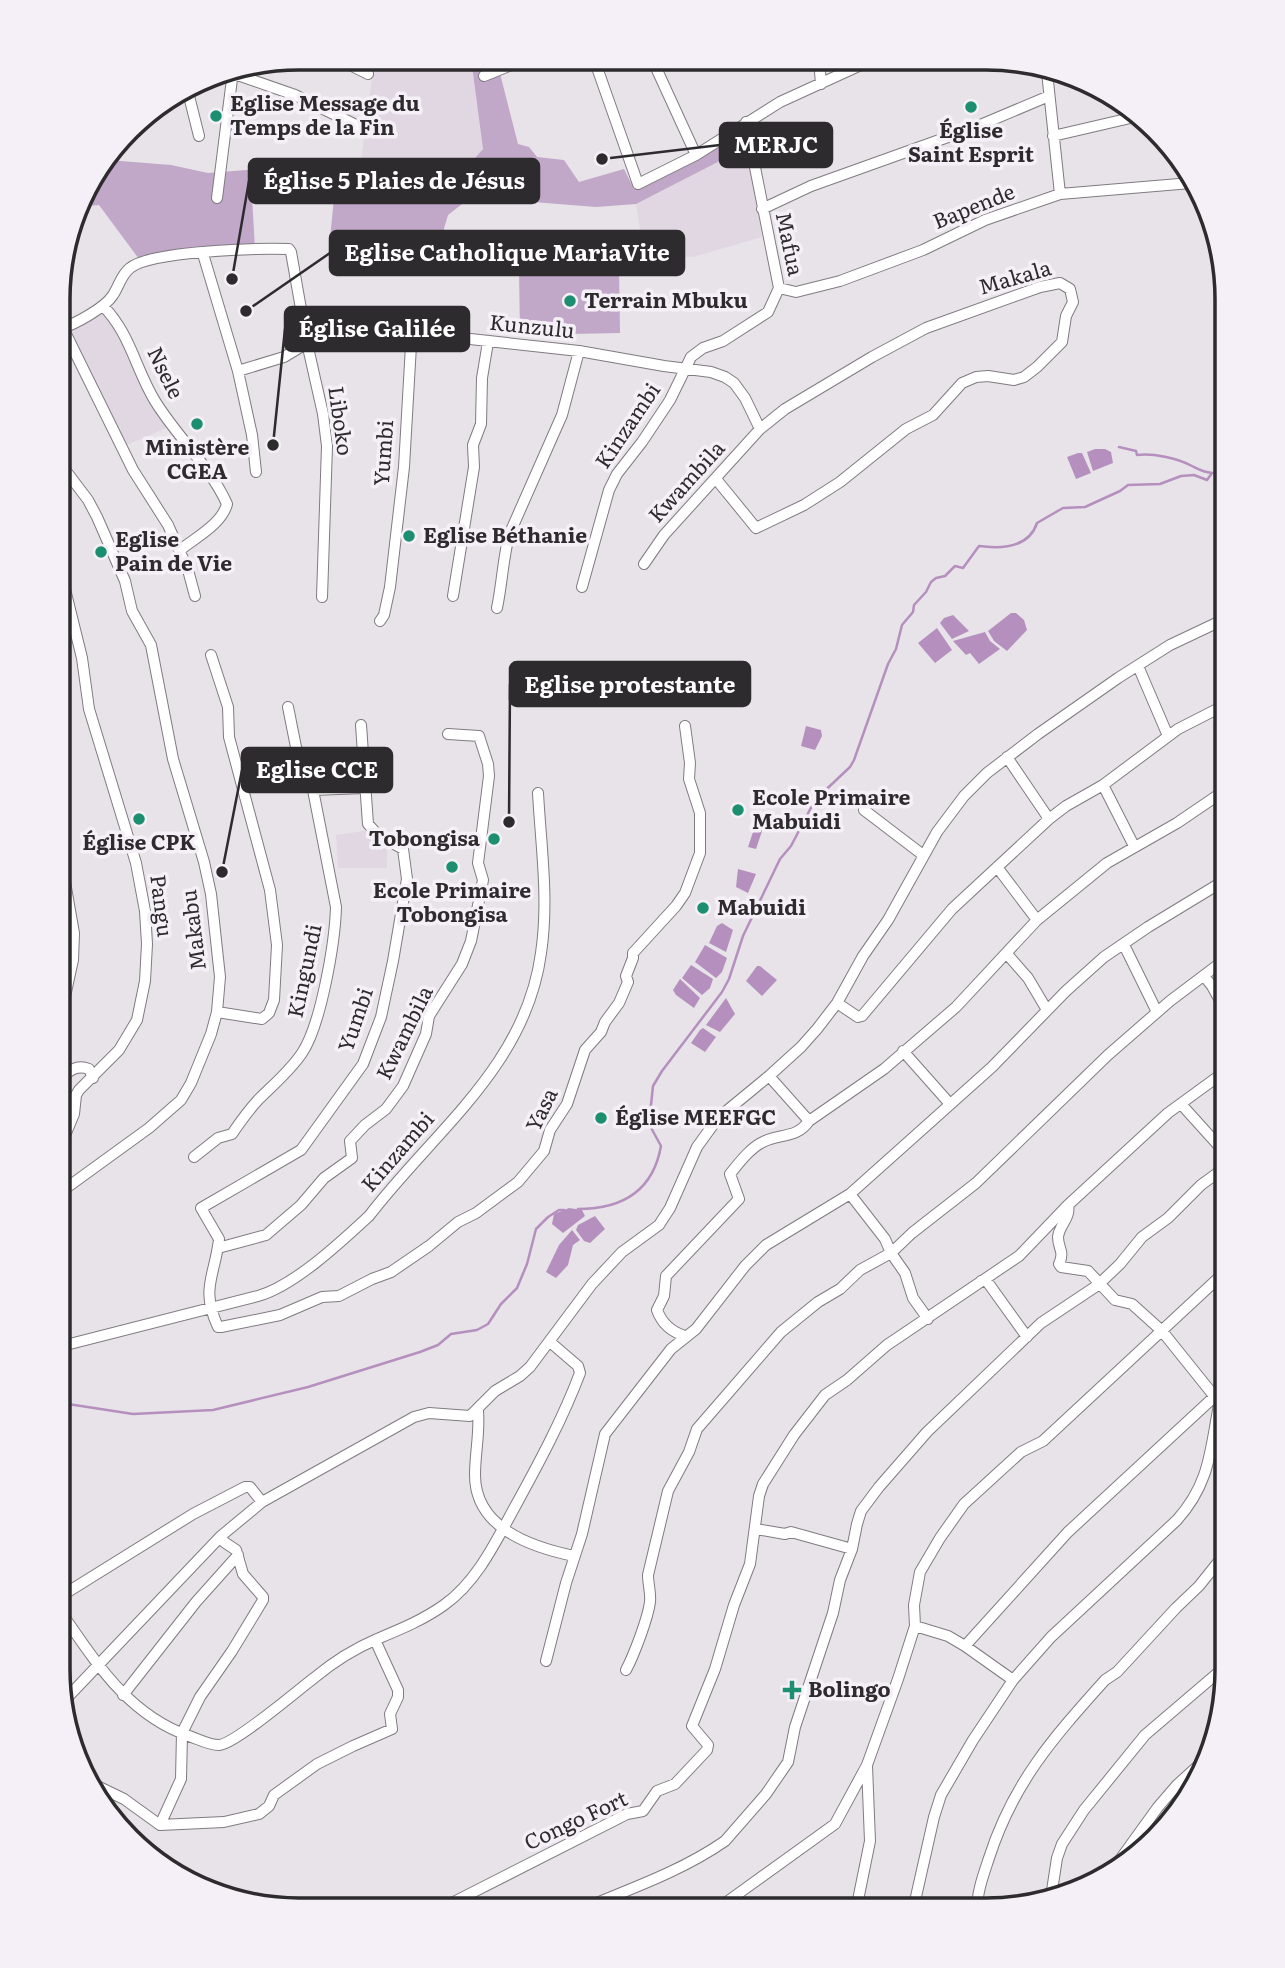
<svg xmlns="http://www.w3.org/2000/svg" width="1285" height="1968" font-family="Literata,serif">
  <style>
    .built { fill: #e1d7e3 }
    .green { fill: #c1a7c8 }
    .water { fill: #b590be }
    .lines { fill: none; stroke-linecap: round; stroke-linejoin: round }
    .stream { stroke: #b590be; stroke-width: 2.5 }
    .street-casing { stroke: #807b81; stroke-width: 12 }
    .street { stroke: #fff; stroke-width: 10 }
    .poi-dot { fill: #1d8f71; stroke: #f5f0f7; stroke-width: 2.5 }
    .labels { text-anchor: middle; stroke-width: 7; stroke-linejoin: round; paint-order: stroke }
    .poi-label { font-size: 21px; font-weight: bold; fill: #2d2b2e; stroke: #f5f0f7; text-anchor: start }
    .street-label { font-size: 21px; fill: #2d2b2e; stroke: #f5f0f7 }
    .rim { fill: none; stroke: #2d2b2e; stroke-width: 3.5 }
    .leader { fill: none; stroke: #2d2b2e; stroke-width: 2.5 }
    .callout-dot { fill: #2d2b2e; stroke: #f5f0f7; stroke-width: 2.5 }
    .callout { fill: #2d2b2e; stroke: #2d2b2e; stroke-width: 2.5 }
    .callout-label { font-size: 23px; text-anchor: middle; font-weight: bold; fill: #fff }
  </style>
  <rect width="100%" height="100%" fill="#e8e3e9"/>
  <!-- built -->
  <path class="built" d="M375,58H471L483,149L468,166L360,167Z
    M749,146L762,237L693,257L644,255L636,204Z
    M106,308L145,379L166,428L122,447L64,331Z
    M370,830L387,843V868H338L336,835Z"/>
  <!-- green -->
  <path class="green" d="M471,58H496L518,144L529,147L537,157L564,160L579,182L624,169L634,189L696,155L746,122L749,146L636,204L596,207L471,197L448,215L438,249C399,253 368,254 329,249L334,198L252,197L255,249L139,259L99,205L78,207L83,192L108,160L171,165L208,173L274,168L298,170L306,177L332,180L341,179L354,167L468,166L483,149Z
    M619,267L620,333L520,335L519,269Z"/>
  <!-- water -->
  <path class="water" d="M1095,449H1105L1111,452L1113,463L1093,471L1087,452Z
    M1078,453H1082L1091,473L1076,479L1067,457Z
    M1011,613H1016L1024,620L1027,630L1007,651L994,641L988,631Z
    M953,615L969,631L952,639L940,623L944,618Z
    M937,628L952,650L935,663L918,643Z
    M985,632L990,641L1000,649L979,664L970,653L966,655L953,641Z
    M806,726L821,730L822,736L815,750L801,746Z
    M751,812L770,816L763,828L756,849L748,847L756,823L750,815Z
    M738,869L756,874L748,893L736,887Z
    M722,923L733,930L726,952L709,943L717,926Z
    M705,945L727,958L722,972L716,978L695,962Z
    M691,965L713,979L710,988L702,995L682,978Z
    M757,966H760L777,980L762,996L746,981Z
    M680,979L700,998L694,1008L676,995L673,990Z
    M726,998L735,1014L720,1032L706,1025Z
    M703,1028L716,1037L705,1052L691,1043L700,1030Z
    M569,1208L582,1210L585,1216L563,1233L552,1224L554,1214Z
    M595,1216L605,1229L590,1243L584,1241L576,1230L578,1225Z
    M572,1230L580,1240L573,1245L568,1265L556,1278L546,1272L559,1245Z"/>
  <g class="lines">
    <!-- stream -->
    <path class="stream" d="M1119,447L1136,451L1137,455C1153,453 1177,458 1192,466C1200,470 1203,472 1212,473
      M578,1209C622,1209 653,1191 661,1146L649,1124L653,1086L662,1071L722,992L729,979L743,936L780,859L791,846L815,800L850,767L854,760L888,664L896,649L902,625L913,612L914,605L926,592L931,582L936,578L945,576L955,566L963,568L979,546C1002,549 1029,548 1037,523L1063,508L1085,507L1120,491L1128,485L1160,484L1181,476L1194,475L1207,480L1212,473H1227
      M58,1410L68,1404L133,1414L213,1410L308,1387L420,1352L438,1345L451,1334L477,1330L488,1324L501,1304L517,1288L527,1264L536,1229L548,1217L559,1210H564"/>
    <defs>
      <path id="street" d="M336,58L368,74
        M594,59L638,184L696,155L780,102L874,59
        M652,59L696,155
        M819,59L821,84
        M1047,72L1060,194
        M232,73L295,95L360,127
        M484,76L529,58
        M187,88L199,136
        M1053,136L1139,116
        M217,198L233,71
        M762,209L811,186L973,128L1049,96
        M203,254L238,371L252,435L256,472
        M779,288L796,292L840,281L923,250L985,220L1060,194L1191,183
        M103,306C130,333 136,370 155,401C177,437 210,466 227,504C222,524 195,538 180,550
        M63,328L133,470L168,525L188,570L195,596
        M60,329C75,324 105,308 113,295C119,286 121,275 130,268C150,251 259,248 289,249L291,252L307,343L323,414L327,446L322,597
        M238,371L284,357L322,334L345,330L369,333L391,332L412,328L443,336L579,351L664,366L711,372L725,377L734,383L745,398L760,429
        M644,564L664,535L760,429L785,409L872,357L926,328L1040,287L1060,283L1070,289L1073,302L1066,316L1062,342L1037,367L1024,377L1014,380L988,376L976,377L962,383L933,415L906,429L840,482L804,505L756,528L716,479
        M582,587L609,490L617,474L642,442L670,400L691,357L703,348L723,341L768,312L779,288L746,122
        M453,596L474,467L473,445L481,424L482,378L488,342
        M497,608C502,584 503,559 509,535L562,415L579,351
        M380,621L384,615L390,587L404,467L412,328
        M211,655L228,707L229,737L270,890L277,945L274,1000L269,1013L262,1019L217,1012
        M1138,666L1168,736
        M361,725L368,824L378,835L403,849L407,879L393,961L381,1017L363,1064L301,1150L201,1208L219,1239C215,1276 200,1288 218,1327H221L280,1315L322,1297L339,1296L372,1279L391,1272L429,1246L458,1222L476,1213L518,1182L544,1151L550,1130L567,1104L585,1050L601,1032L605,1022L619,1003L628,982L626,976L633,958V953L676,906L685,893L700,853V813L689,779L690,763L685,726
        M1007,757L1049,819
        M1103,785L1134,846
        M313,790L365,788
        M864,810L923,855
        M59,848L74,933L73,960L59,1024
        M997,867L1037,920
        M1124,945L1157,1012
        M1007,954L1028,978L1047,1010
        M1204,976L1212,986L1227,1013
        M837,1003L858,1017L862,1016L952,909L1049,819L1066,806L1103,785L1178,729L1227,704
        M903,1051L950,1104
        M769,1076L809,1121
        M59,1080C69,1071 76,1064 89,1069L93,1078
        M1181,1104L1227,1155
        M58,1152L74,1114L76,1095L79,1090L119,1050L137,1020L145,981L147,944L145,911L136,863L89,709L82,658L59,565
        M194,1157L218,1138L232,1134C240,1122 248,1111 258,1100C273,1085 290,1071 302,1053C321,1025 335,942 336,907L313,790L297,752L288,707
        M58,1194L149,1128L181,1100L191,1083L211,1034L217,1012L220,977L211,894L204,862L173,759L151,645L132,611L125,581L97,517L88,500L63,467L59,456
        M850,1194L885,1239L891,1253L905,1273L913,1298L928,1319
        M1068,1205C1071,1218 1059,1225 1058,1237C1058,1249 1065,1251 1059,1264L1061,1267L1088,1271L1115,1300L1132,1304L1162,1331L1227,1412
        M218,1248L266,1235L301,1205L324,1178L352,1158L350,1141L365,1125L386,1109L403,1086L426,1034L429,1016L462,964L471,941L483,880L478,863L489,776L488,764L479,736L448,734
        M981,1281L986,1280L1027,1337
        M685,1336C672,1332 662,1324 657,1310L664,1296L666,1276L739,1199L730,1174C739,1163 750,1148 763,1142C781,1133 796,1139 809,1121L884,1069L956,1007L1037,920L1107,863L1177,823L1227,789
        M58,1347L258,1296C294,1286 341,1242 369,1216C434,1131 526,1066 541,953C549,900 541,847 538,793
        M478,1411C480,1432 475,1453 475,1475C475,1528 531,1547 574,1556
        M756,1529L785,1534L791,1532L852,1549
        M58,1598L193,1514L245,1487H250L262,1502
        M58,1608C94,1659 126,1714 189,1736C198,1739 209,1745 219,1745C235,1744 298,1690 314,1678C332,1663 356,1648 377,1639C401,1629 423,1620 444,1605C478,1581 497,1539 517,1503C540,1461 563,1418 580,1373L578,1366L550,1342
        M915,1626L948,1636L965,1646L1068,1532L1227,1385
        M965,1646L1013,1680
        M546,1661L566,1583L582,1534L605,1434L671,1349L696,1329L745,1266L766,1245L850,1194L992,1067L1066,991L1104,957L1148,927L1227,879
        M626,1670C634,1655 648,1618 650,1602C651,1593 648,1584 648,1575L668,1491L689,1452L697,1429L781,1332L818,1302L840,1289L860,1270L891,1253L912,1233L976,1183L1108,1055L1170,1001L1227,958
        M123,1695L196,1602L238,1555
        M64,1701L221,1536L262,1502L414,1417L429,1413L470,1416L495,1391L520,1376L530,1367L592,1284L622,1252L659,1225L670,1208L697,1147L718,1118L769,1076L801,1047L817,1029L837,1003L863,956L888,920L937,832L964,796L987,773L1038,734L1118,678L1170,645L1227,618
        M95,1785L124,1799L160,1825L224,1822L259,1814L269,1806L274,1795L317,1764L353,1746L392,1729L390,1714L398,1697V1690L375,1640
        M160,1825L181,1779L182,1733L200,1697L232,1651L263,1600V1597L243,1574L236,1550L224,1542L221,1536
        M1119,1861L1158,1807L1177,1785L1210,1755
        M1051,1897L1057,1858L1062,1844L1084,1810L1145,1735L1227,1665
        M440,1909L627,1814L643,1811L657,1791L675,1784L707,1750L708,1745L692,1726L715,1669L734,1605L750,1564L759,1496L763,1484L794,1435L825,1395L847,1380L887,1345L1019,1256L1068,1205L1168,1113L1227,1070
        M582,1909C630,1889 682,1871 725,1841L766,1794L788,1762L795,1727L833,1613L840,1580L852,1549L857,1524L861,1511L879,1487L927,1432L1041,1323L1098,1285L1120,1264L1142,1237L1168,1218L1201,1185L1227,1166
        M717,1909L835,1824L867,1765L898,1679L915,1626L914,1605L920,1572L940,1538L964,1504L1021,1452L1043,1441L1227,1270
        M856,1910L870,1841L867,1766
        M913,1910L934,1817L941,1795L973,1740L1013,1680L1051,1637L1177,1520C1210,1483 1210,1451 1219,1405
        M977,1910C977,1892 983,1876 989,1858C1013,1783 1053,1738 1105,1680L1117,1672L1176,1608L1199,1586L1227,1551"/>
    </defs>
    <!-- street casing -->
    <use href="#street" class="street-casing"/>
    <!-- street -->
    <use href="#street" class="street"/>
  </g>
  <!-- markers -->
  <g class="poi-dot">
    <circle cx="971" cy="107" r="7"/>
    <circle cx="216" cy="116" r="7"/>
    <circle cx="570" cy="301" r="7"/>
    <circle cx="197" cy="424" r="7"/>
    <circle cx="409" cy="536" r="7"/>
    <circle cx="101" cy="552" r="7"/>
    <circle cx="738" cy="810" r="7"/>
    <circle cx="139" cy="819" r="7"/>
    <circle cx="494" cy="839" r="7"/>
    <circle cx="452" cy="867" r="7"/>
    <circle cx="703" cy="908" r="7"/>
    <circle cx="601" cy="1118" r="7"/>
    <path d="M788.5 1679.5h7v7h7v7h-7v7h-7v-7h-7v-7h7z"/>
  </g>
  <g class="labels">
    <!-- poi labels -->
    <g class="poi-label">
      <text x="230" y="111">Eglise Message du<tspan x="230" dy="24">Temps de la Fin</tspan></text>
      <text x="971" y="138" text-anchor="middle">Église<tspan x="971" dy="24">Saint Esprit</tspan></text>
      <text x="584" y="308">Terrain Mbuku</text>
      <text x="197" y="455" text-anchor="middle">Ministère<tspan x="197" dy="24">CGEA</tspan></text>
      <text x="423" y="543">Eglise Béthanie</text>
      <text x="115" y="547">Eglise<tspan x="115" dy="24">Pain de Vie</tspan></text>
      <text x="752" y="805">Ecole Primaire<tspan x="752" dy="24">Mabuidi</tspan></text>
      <text x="480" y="846" text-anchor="end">Tobongisa</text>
      <text x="139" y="850" text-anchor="middle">Église CPK</text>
      <text x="452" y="898" text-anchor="middle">Ecole Primaire<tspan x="452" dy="24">Tobongisa</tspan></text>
      <text x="717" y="915">Mabuidi</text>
      <text x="615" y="1125">Église MEEFGC</text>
      <text x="808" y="1697">Bolingo</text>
    </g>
    <!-- street labels -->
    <g class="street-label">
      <text transform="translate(974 207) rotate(-22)" y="7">Bapende</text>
      <text transform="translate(789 244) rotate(78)" y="7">Mafua</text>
      <text transform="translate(1015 278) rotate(-16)" y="7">Makala</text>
      <text transform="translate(532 327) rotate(6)" y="7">Kunzulu</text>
      <text transform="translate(165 373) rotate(64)" y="7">Nsele</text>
      <text transform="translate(340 421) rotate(82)" y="7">Liboko</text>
      <text transform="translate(628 426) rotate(-56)" y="7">Kinzambi</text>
      <text transform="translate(384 453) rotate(-86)" y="7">Yumbi</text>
      <text transform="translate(687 482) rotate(-48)" y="7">Kwambila</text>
      <text transform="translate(161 906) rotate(83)" y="7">Pangu</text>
      <text transform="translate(194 930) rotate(-97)" y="7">Makabu</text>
      <text transform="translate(305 971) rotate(-78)" y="7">Kingundi</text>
      <text transform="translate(356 1020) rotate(-71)" y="7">Yumbi</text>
      <text transform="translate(405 1033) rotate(-64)" y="7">Kwambila</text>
      <text transform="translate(542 1110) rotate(-64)" y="7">Yasa</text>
      <text transform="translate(398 1152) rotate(-49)" y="7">Kinzambi</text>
      <text transform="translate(576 1821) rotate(-25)" y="7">Congo Fort</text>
    </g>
  </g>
  <!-- crop -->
  <path d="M0 0H1285V1968H0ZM299 70H986A229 229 0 0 1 1215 299V1669A229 229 0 0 1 986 1898H299A229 229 0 0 1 70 1669V299A229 229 0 0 1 299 70Z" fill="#f5f0f7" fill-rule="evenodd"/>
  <path class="rim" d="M299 70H986A229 229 0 0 1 1215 299V1669A229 229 0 0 1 986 1898H299A229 229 0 0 1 70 1669V299A229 229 0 0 1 299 70Z"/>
  <!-- callouts -->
  <path class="leader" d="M602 159L720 145M232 279L249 181M246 311L330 253M273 445L285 329M509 822L510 684M222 872L242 770"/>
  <g class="callout-dot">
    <circle cx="602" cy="159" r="7"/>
    <circle cx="232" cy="279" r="7"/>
    <circle cx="246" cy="311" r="7"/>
    <circle cx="273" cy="445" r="7"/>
    <circle cx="509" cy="822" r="7"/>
    <circle cx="222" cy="872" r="7"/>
  </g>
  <g class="callout">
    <rect x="720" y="123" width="112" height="44" rx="7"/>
    <rect x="249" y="159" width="290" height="44" rx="7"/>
    <rect x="330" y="231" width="354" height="44" rx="7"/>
    <rect x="285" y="307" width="184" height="44" rx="7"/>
    <rect x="510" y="662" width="240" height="44" rx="7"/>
    <rect x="242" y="748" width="150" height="44" rx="7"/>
  </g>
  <g class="callout-label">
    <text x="776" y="153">MERJC</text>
    <text x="394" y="189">Église 5 Plaies de Jésus</text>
    <text x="507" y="261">Eglise Catholique MariaVite</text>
    <text x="377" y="337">Église Galilée</text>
    <text x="630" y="693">Eglise protestante</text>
    <text x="317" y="778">Eglise CCE</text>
  </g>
</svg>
